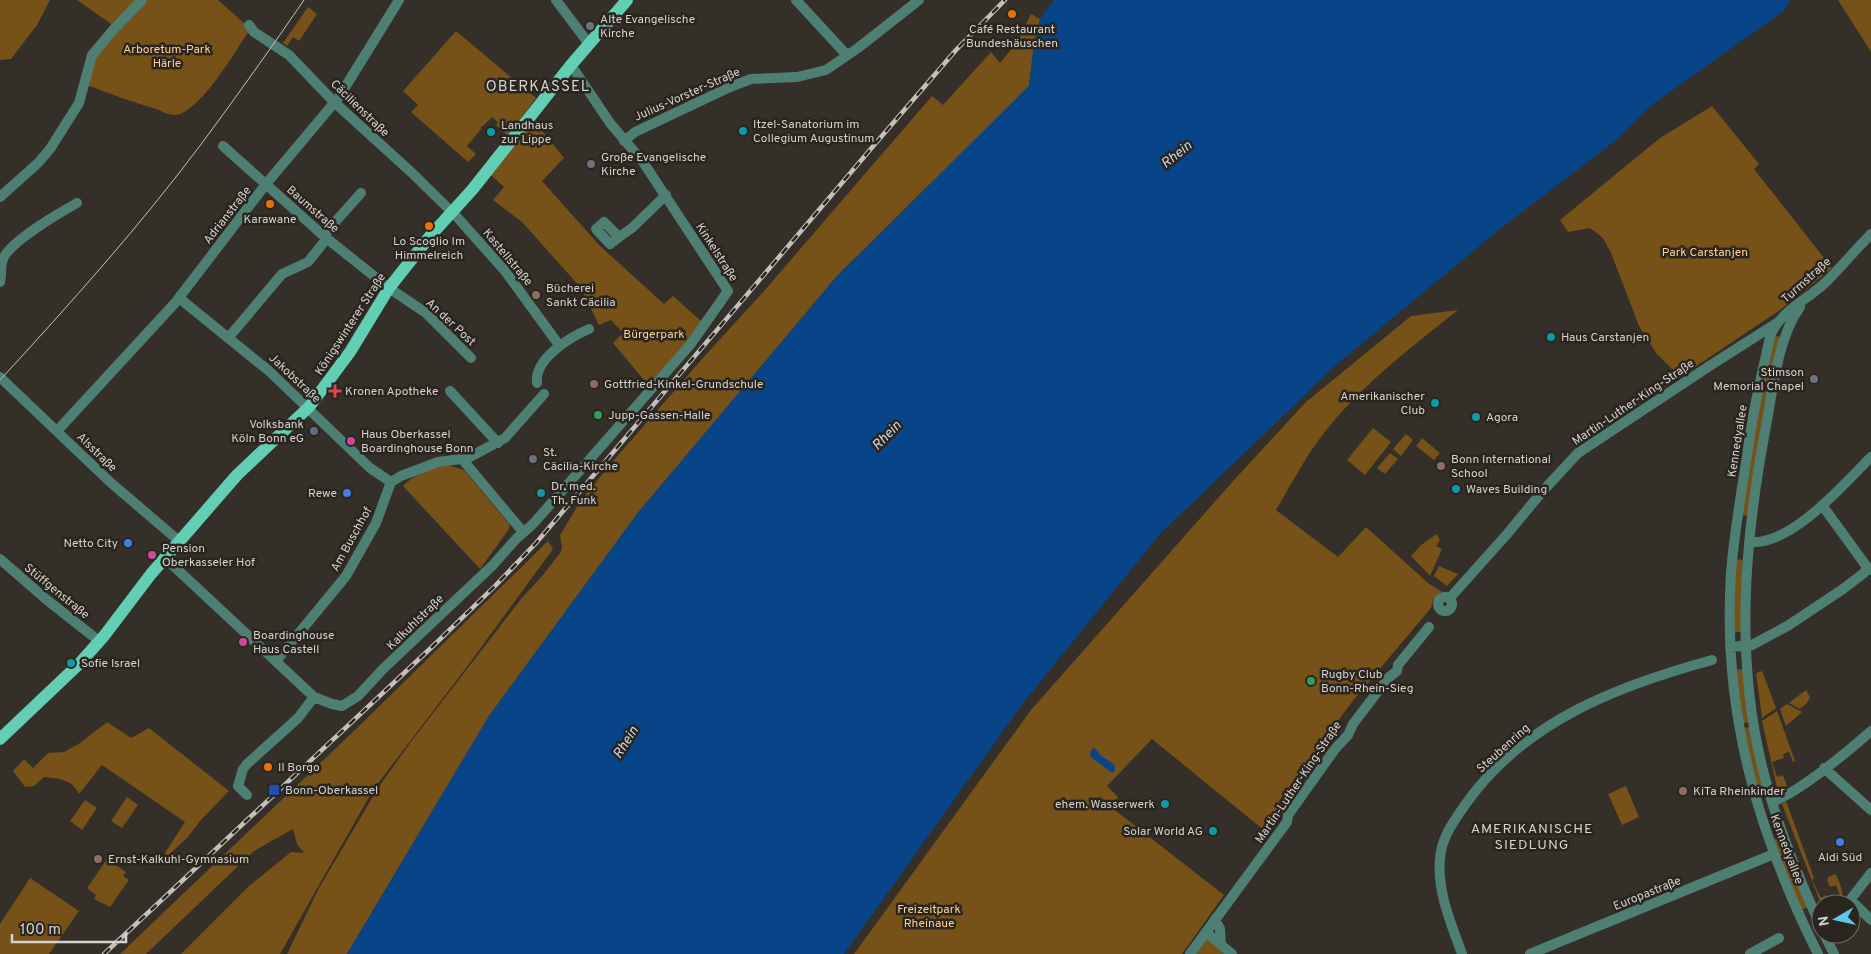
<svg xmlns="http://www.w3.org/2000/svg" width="1871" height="954" font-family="Overpass,sans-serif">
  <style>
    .green { fill: #765118 }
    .water { fill: #084588 }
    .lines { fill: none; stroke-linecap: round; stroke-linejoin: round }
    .minor { stroke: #4e7f73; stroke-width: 10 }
    .major { stroke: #62cfb5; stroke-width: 12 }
    .tram { stroke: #c4c0bb; stroke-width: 1 }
    .rail-casing { stroke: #c4c0bb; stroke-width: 4.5 }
    .rail { stroke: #2a251e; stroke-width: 2.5; stroke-dasharray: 8; stroke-linecap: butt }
    .food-dot { fill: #e8710a; stroke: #2a251e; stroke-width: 2 }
    .worship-dot { fill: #6b7280; stroke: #2a251e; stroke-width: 2 }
    .culture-dot { fill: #0f9aa8; stroke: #2a251e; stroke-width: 2 }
    .education-dot { fill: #8d6e63; stroke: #2a251e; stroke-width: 2 }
    .health-dot { fill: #e0444e; stroke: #2a251e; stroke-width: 2 }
    .leisure-dot { fill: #2e9e5b; stroke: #2a251e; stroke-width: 2 }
    .service-dot { fill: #5c6f8a; stroke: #2a251e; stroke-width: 2 }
    .hotel-dot { fill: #d1479c; stroke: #2a251e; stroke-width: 2 }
    .shop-dot { fill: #3f7fe0; stroke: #2a251e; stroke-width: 2 }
    .transit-dot { fill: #1a4fb4; stroke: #2a251e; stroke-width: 2 }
    .labels { text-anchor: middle; stroke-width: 5; stroke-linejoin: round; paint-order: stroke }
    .poi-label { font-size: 12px; fill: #d5d1cd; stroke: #2a251e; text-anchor: start }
    .park-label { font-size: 12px; fill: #ffd193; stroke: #2a251e }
    .street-label { font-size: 12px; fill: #d5d1cd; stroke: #2a251e }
    .water-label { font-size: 14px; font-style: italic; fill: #cad8ec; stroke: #2a251e }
    .neighbourhood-label { font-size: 14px; letter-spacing: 1px; fill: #d5d1cd; stroke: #2a251e }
    .quarter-label { font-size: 15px; letter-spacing: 1px; fill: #d5d1cd; stroke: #2a251e }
  </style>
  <rect width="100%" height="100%" fill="#342f28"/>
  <!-- green -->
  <path class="green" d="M0,0H50L37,25L11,59L0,60Z
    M77,0H139L114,26Z
    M148,0H218L247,26L249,31C236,50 199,115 174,115C168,115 161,111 156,109C132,102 110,94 87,85L96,54Z
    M1838,0H1871V52Z
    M308,7L317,14L299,41L293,37L287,46L283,43Z
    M1031,14L1040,19L1034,44L1029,86L837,276L637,514L489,716L347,954H287L319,888L378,788L410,743L521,599L543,575L561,552L562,547L560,535L580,502L614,460L702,359L764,291L932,96L943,105L991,52L1000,63L1018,41Z
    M456,31L536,98L508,136L496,125L498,122L492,117L483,126H481V129L467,146L476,154L468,162L411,112L418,105L403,91Z
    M1712,106L1759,164L1754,169L1832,268L1780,310L1680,377L1656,353L1639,326L1611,253L1603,238L1590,228L1568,232L1560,220L1660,138Z
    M534,121L564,158L542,181L600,246L664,304L673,296L703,323L649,386L613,343L623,333L611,320L599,325L581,288L522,222L493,200L504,187L491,175Z
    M1458,310C1408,350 1356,389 1318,441C1302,463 1290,487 1276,510L1338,557L1366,527L1428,583L1442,592L1433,600L1431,608L1352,702L1279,801L1280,808L1265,831L1152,739L1107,786L1118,797L1111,807L1224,895L1182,954H854L1031,710L1234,480L1306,402L1411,316Z
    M1776,336L1780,337L1770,388L1762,386L1773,341Z
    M1761,390L1769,392L1749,516L1741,515Z
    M1373,428L1391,442L1365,475L1347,460Z
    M1406,434L1413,440L1401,456L1393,449Z
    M1422,438L1440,453L1434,460L1416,446Z
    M1390,453L1398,459L1385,474L1377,468Z
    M448,465L464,470L510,525L509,529L480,569L403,486C413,475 434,467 448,465Z
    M1437,534L1440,540L1436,546L1442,549L1430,576L1411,556L1421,545Z
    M548,541L553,549L469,664L373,790L280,954H181L248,887L291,852L304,853L297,844L293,829L254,851L146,954H120L356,729Z
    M1739,559L1743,561L1741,632H1736L1735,635H1733L1736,561Z
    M1439,566L1458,574L1447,586L1434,576Z
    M1739,669L1743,670L1749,722L1742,724L1736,671Z
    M1762,671L1776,708L1762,718L1756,673Z
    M1806,690L1810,697L1807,703L1800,709L1789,703Z
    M1787,704L1802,712L1786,726L1780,709Z
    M1777,711L1795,761L1793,762L1789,752L1783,754L1784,758L1772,762L1777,777L1783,775L1787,786L1778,792L1762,721Z
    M107,722L131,738L149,728L229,791L200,821L188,837L156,867L185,822L102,765L79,794C72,779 60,779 44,777L34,786L25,787L13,771L24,759L33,768L48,753L64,752L80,743Z
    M1750,727L1764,793L1761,795L1759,794L1743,728Z
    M1626,786L1639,817L1622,825L1608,794Z
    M127,797L138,805L122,828L111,821Z
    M85,800L97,808L82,830L70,821Z
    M1786,801L1814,878L1812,880L1821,898L1826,895L1830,904H1821L1782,804Z
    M1780,837L1808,907L1801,910L1773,840Z
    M107,859L126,872L123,876L129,880L110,907L94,899L96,895L87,888Z
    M1836,874C1839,883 1847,894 1838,902L1836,900L1841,898L1836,885L1830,887L1827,880L1828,879V877Z
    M30,878L79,911L49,954H0V924Z
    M1206,937L1225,954H1194Z"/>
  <!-- water -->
  <path class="water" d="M1054,0H1790L1785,10L1653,104L1615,141L1501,228L1335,366L1160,534L1023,703L844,954H347L489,716L637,514L837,276L1029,86L1034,44L1040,19Z
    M1093,748L1096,749C1103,762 1116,760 1115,770L1112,773L1091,757L1090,753Z"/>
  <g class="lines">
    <!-- minor -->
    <path class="minor" d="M556,0L589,44
      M796,0L844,52L848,54
      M249,25L254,32L289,55L334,102L411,172L457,217L505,271L559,345
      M624,141L635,132L730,87L751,79L797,77L826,70L858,48L919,0
      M223,146L325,237L389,288L426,313L471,358
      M0,197L38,163L50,149L79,103L92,55L114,29L142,0
      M619,237L610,244L596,229L604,222L619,237L632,228L666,195
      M0,282C2,274 0,266 3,259C9,242 61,212 77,203
      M180,296L184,302L269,371L370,468L391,482
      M1800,307C1778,337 1773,389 1766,426C1744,542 1734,663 1765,778C1779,830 1799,879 1821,927
      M229,337L282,274L308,262L324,242L328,230L361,193
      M0,377L110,482L179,541
      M537,383C534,359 570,337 589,329
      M450,391L498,443
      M57,431L175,303L266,184L339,97L399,0
      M462,459L523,532
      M1822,505L1867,567L1871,570
      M1749,542C1790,547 1844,484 1871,457
      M165,558L314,697L332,704L342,706L358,696L383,669L493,565L516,539L533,524L690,345L728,291L643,162L610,123L571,65
      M0,559L47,600L99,641
      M1438 604a7 7 0 1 1 14 0a7 7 0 1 1-14 0Z
      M1449,599L1508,533L1541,493L1578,453L1711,365L1777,323
      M1730,647L1752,645L1789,625L1843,589L1864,573L1867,567
      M276,661L346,576L376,523L391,482L401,476L438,462L468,458L505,438L544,394
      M1824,768L1871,810
      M247,795L238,786L243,769L247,764L298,718L314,697
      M1772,802C1801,791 1847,752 1871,731
      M1851,900L1871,920
      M1847,904L1871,873
      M1215,919L1220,929L1221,944
      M1206,932L1232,954
      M1824,934L1834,954
      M1190,954L1287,822L1288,815L1335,749L1348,735L1353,724L1388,678L1397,671L1398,665L1429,627
      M1462,954C1451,923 1437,892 1440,859C1441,838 1454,821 1465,805C1524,721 1617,686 1712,660
      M1530,954L1774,854
      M1750,954L1779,938
      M1818,954C1757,832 1722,710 1731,573C1734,534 1741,495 1747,456C1751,425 1757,394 1764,364C1767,353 1768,340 1773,330C1785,308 1812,297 1828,280C1843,265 1856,249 1871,234"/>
    <!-- major -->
    <path class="major" d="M0,739L79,664L104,636L151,574L237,475L309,407L350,352L389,288L431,235L472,190L571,65L627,0"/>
    <!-- tram -->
    <path class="tram" d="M0,380C70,304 140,226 202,143C237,96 271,48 304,0"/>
    <defs>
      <path id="rail" d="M104,954L434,645L495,586L536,543L875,144L956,50L1005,0"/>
    </defs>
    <!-- rail casing -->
    <use href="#rail" class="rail-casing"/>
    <!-- rail -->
    <use href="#rail" class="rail"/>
  </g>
  <!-- markers -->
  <g class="food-dot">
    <circle cx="1012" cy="14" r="5"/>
    <circle cx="270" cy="204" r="5"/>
    <circle cx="429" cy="226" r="5"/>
    <circle cx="268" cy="767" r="5"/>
  </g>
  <g class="worship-dot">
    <circle cx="590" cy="26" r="5"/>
    <circle cx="591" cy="164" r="5"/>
    <circle cx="1814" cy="379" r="5"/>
    <circle cx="533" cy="459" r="5"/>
  </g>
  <g class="culture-dot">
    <circle cx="743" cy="131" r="5"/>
    <circle cx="491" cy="132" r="5"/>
    <circle cx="1551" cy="337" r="5"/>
    <circle cx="1435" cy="403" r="5"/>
    <circle cx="1476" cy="417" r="5"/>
    <circle cx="1456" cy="489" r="5"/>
    <circle cx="541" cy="493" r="5"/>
    <circle cx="71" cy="663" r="5"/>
    <circle cx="1165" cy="804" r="5"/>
    <circle cx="1213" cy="831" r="5"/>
  </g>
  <g class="education-dot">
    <circle cx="536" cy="295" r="5"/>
    <circle cx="594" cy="384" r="5"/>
    <circle cx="1441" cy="466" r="5"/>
    <circle cx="1683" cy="791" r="5"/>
    <circle cx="98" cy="859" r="5"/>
  </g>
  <path class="health-dot" d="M332.5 383.5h5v5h5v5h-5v5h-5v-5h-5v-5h5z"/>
  <g class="leisure-dot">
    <circle cx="598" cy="415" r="5"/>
    <circle cx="1311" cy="681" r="5"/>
  </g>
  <circle class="service-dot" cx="314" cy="431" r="5"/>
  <g class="hotel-dot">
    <circle cx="351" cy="441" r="5"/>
    <circle cx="152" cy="555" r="5"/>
    <circle cx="243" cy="642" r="5"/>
  </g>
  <g class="shop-dot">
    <circle cx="347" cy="493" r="5"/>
    <circle cx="128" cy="543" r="5"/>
    <circle cx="1840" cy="842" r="5"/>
  </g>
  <rect class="transit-dot" x="268" y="784" width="12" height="12" rx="2.5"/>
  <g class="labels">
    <!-- poi labels -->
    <g class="poi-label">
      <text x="600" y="23">Alte Evangelische<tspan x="600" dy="14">Kirche</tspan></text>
      <text x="1012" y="33" text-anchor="middle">Café Restaurant<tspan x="1012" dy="14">Bundeshäuschen</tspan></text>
      <text x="753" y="128">Itzel-Sanatorium im<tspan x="753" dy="14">Collegium Augustinum</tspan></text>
      <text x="501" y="129">Landhaus<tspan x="501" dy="14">zur Lippe</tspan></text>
      <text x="601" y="161">Große Evangelische<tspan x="601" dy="14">Kirche</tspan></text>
      <text x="270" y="223" text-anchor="middle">Karawane</text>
      <text x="429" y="245" text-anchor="middle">Lo Scoglio Im<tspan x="429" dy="14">Himmelreich</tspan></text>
      <text x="546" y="292">Bücherei<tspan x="546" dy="14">Sankt Cäcilia</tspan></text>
      <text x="1561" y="341">Haus Carstanjen</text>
      <text x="1804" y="376" text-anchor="end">Stimson<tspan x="1804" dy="14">Memorial Chapel</tspan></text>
      <text x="604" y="388">Gottfried-Kinkel-Grundschule</text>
      <text x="345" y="395">Kronen Apotheke</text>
      <text x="1425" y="400" text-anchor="end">Amerikanischer<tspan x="1425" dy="14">Club</tspan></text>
      <text x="608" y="419">Jupp-Gassen-Halle</text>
      <text x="1486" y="421">Agora</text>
      <text x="304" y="428" text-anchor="end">Volksbank<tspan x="304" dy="14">Köln Bonn eG</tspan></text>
      <text x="361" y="438">Haus Oberkassel<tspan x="361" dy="14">Boardinghouse Bonn</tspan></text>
      <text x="543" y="456">St.<tspan x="543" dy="14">Cäcilia-Kirche</tspan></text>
      <text x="1451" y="463">Bonn International<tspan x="1451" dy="14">School</tspan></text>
      <text x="551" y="490">Dr. med.<tspan x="551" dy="14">Th. Funk</tspan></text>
      <text x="1466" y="493">Waves Building</text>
      <text x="337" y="497" text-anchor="end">Rewe</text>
      <text x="118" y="547" text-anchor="end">Netto City</text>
      <text x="162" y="552">Pension<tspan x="162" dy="14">Oberkasseler Hof</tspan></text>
      <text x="253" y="639">Boardinghouse<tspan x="253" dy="14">Haus Castell</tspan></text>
      <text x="81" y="667">Sofie Israel</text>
      <text x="1321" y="678">Rugby Club<tspan x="1321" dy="14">Bonn-Rhein-Sieg</tspan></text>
      <text x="278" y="771">Il Borgo</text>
      <text x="285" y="794">Bonn-Oberkassel</text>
      <text x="1693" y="795">KiTa Rheinkinder</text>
      <text x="1155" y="808" text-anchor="end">ehem. Wasserwerk</text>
      <text x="1203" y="835" text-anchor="end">Solar World AG</text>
      <text x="1840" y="861" text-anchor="middle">Aldi Süd</text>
      <text x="108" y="863">Ernst-Kalkuhl-Gymnasium</text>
    </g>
    <!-- park labels -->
    <g class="park-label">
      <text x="167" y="53">Arboretum-Park<tspan x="167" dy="14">Härle</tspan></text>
      <text x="1705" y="256">Park Carstanjen</text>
      <text x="654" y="338">Bürgerpark</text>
      <text x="929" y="913">Freizeitpark<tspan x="929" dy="14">Rheinaue</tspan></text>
    </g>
    <!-- street labels -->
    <g class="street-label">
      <text transform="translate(687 94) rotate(-24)" y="4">Julius-Vorster-Straße</text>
      <text transform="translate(360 108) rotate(44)" y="4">Cäcilienstraße</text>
      <text transform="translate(313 209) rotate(41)" y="4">Baumstraße</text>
      <text transform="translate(227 215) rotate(-52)" y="4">Adrianstraße</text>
      <text transform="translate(717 252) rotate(57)" y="4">Kinkelstraße</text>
      <text transform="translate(508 257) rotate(50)" y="4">Kastellstraße</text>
      <text transform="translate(1806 280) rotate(-42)" y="4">Turmstraße</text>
      <text transform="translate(451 322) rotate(43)" y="4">An der Post</text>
      <text transform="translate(350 324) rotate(-57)" y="4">Königswinterer Straße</text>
      <text transform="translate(295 378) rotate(43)" y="4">Jakobstraße</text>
      <text transform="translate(1633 402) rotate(-34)" y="4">Martin-Luther-King-Straße</text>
      <text transform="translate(1737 441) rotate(-81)" y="4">Kennedyallee</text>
      <text transform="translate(97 452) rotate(44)" y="4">Alsstraße</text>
      <text transform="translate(351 539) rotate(-61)" y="4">Am Buschhof</text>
      <text transform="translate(57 591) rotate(39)" y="4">Stüffgenstraße</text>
      <text transform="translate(415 622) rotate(-44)" y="4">Kalkuhlstraße</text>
      <text transform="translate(1503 748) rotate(-42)" y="4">Steubenring</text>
      <text transform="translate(1298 782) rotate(-56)" y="4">Martin-Luther-King-Straße</text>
      <text transform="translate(1787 849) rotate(69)" y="4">Kennedyallee</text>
      <text transform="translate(1647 893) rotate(-22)" y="4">Europastraße</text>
    </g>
    <!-- water labels -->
    <g class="water-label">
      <text transform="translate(1176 154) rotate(-39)" y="5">Rhein</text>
      <text transform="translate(886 435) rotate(-46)" y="5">Rhein</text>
      <text transform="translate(625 742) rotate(-58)" y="5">Rhein</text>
    </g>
    <!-- neighbourhood labels -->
    <g class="neighbourhood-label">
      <text x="1532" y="833">AMERIKANISCHE<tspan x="1532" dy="16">SIEDLUNG</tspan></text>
    </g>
    <!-- quarter labels -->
    <g class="quarter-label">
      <text x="538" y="91">OBERKASSEL</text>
    </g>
  </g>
  <!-- north arrow -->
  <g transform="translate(1836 919) rotate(261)"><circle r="24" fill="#2a251e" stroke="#6e6a64"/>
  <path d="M0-4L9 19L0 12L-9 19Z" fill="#5cc7e8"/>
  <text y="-8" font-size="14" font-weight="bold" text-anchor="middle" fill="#d5d1cd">N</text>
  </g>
  <!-- scale -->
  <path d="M12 934v8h114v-8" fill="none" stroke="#d5d1cd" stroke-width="2.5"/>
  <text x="20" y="934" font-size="15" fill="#d5d1cd" stroke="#2a251e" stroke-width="4" paint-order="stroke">100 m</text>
</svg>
